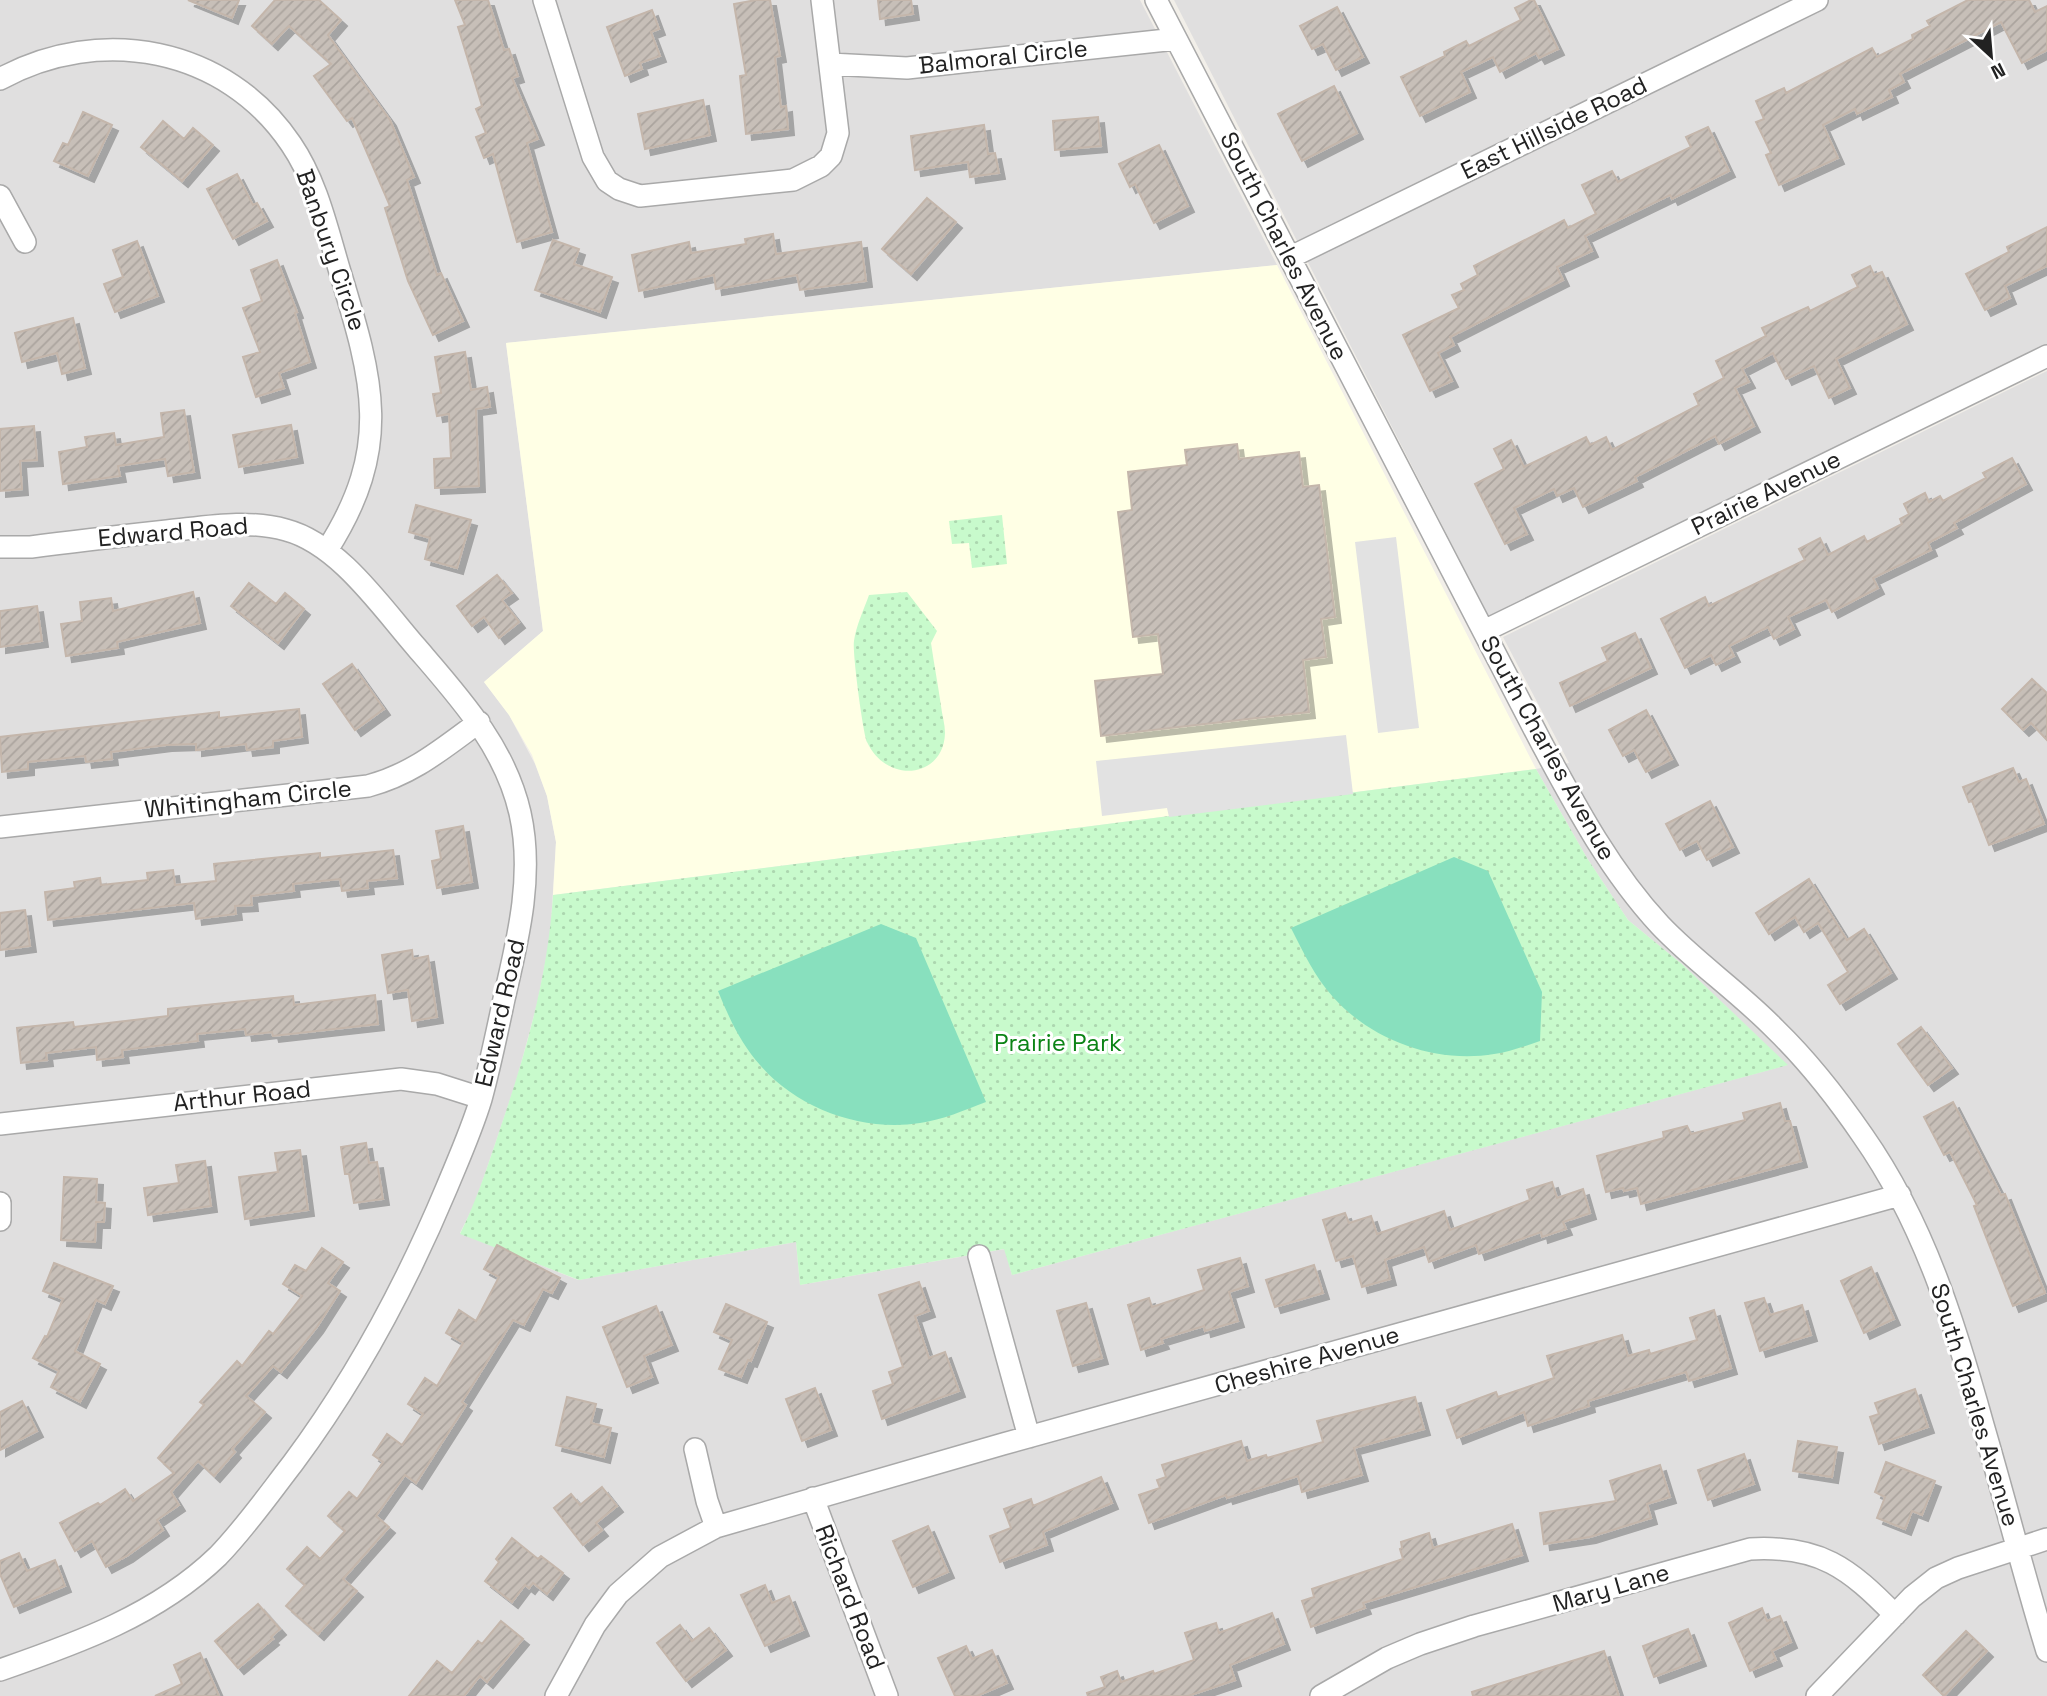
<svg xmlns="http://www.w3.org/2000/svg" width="2047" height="1696" font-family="'Space Grotesk',sans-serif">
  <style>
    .residential { fill: #e0dfdf }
    .education { fill: #ffffe5 }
    .park { fill: url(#park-dots) }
    .pitch { fill: #88e0be }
    .parking { fill: #e2e2e2 }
    .building { fill: url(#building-hatch); stroke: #c4b6ab; stroke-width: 2; filter: url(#shadow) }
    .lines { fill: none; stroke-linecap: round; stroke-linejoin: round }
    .minor-casing { stroke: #a9a9a9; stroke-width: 24 }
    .minor { stroke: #fff; stroke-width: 21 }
    .labels { text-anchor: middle; stroke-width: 6; stroke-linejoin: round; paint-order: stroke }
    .street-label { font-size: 24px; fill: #222; stroke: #fff }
    .park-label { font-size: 24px; fill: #0c8416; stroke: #fff }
  </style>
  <defs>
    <pattern id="park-dots" width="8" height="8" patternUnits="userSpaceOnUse" patternTransform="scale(1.75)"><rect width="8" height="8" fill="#c8facc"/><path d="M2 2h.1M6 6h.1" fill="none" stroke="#acd6af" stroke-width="1.8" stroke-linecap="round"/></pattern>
    <pattern id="building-hatch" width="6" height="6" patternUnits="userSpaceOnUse" patternTransform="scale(1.75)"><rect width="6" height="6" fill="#c7bfb8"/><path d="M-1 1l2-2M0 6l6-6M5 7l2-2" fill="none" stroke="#aba49e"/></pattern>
    <filter id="shadow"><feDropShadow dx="6" dy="6" stdDeviation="0" flood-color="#0004"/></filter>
  </defs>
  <rect width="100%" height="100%" fill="#f2efe9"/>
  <!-- residential -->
  <path class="residential" d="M0,0H1140L1277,265L506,343L543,631L484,682L509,715L535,764L547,796L556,842L550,939L537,1004L516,1082L491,1156L475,1203L460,1233L578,1280L796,1242L800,1285L1005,1249L1012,1275L1787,1065L1683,965L1628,920L1587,858L1536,769L1569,763L1503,637L2047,371V1696H0Z
    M1174,0H2047V345L1489,617Z"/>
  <!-- education -->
  <path class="education" d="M1277,265L1536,769L553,895L556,842L547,796L532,755L509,715L484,682L543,631L506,343Z"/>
  <!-- park -->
  <path class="park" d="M1002,515L1007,564L972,568L969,543L952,544L949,521Z
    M907,592L937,631L931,643C934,664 938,685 941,706C942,715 945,724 945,733C944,778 887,785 867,742C863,732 852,651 854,641C856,626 864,609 869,595Z
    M1536,769L1587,858L1628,920L1683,965L1788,1065L1012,1275L1004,1249L800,1285L796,1242L579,1280L460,1234C477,1200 488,1165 500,1129C526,1053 548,975 553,895Z"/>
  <!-- pitch -->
  <path class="pitch" d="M1454,857L1488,871L1542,992L1540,1041C1525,1046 1509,1052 1494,1054C1436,1064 1371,1040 1333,997C1315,977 1303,952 1291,928Z
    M881,924L916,938L986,1102C965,1110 942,1120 920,1123C862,1132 798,1109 760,1065C741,1044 729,1018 718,991Z"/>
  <!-- parking -->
  <path class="parking" d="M1396,537L1419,728L1378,733L1355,542Z
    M1346,735L1353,794L1169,817L1167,808L1102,816L1096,761Z"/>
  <!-- building -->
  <path class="building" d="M188,0H239L232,18Z
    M275,0H319L341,20L328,35L390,120L414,177L407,180L437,275L441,273L463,321L433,335L408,281L385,208L390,206L352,118L347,121L314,76L331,64L289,26L272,44L252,26Z
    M455,0H488L504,50L509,49L518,76L512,78L538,139L527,143L552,232L517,242L493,154L484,158L476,137L486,133L476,109L482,106L458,27L465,25Z
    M756,0H770L780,56L775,57L781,107L786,106L788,129L746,134L740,76L746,75L734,4Z
    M878,0H911L913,14L880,19Z
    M1531,0H1534L1558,49L1539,58L1536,53L1500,72L1493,57L1461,72L1470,92L1420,116L1401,77L1445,56L1444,52L1466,41L1469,46L1521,20L1515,8Z
    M1968,0H2029L2035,12L2047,6V50L2022,63L2001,22L1900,74L1904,82L1889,90L1892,97L1857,114L1855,109L1823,125L1838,158L1779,185L1766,155L1771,153L1756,122L1764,119L1756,101L1784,88L1786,93L1872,48L1877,57L1913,39L1912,35L1930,26L1927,21Z
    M1337,7L1363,57L1336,70L1323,44L1312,49L1300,26Z
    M652,10L659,29L651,32L660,56L640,63L642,69L625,76L607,27Z
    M1334,86L1357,133L1302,161L1278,114Z
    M703,100L710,135L645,149L638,114Z
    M83,112L112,125L88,176L54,161L63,143L68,145Z
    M1098,117L1101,146L1055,150L1053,121Z
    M163,121L184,139L193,128L213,145L182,181L141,147Z
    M984,125L988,154L995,153L999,173L970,177L968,162L915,170L911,136Z
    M1708,127L1729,171L1672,199L1670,195L1585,236L1592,251L1557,267L1563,280L1450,337L1454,345L1438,353L1452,381L1430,391L1403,335L1459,308L1452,295L1464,290L1461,284L1478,275L1474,266L1564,220L1568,228L1596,214L1582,185L1612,171L1618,182L1691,147L1686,137Z
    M1159,145L1188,206L1154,223L1135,184L1130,187L1119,164Z
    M237,174L253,205L257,203L267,221L233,239L207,189Z
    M927,198L956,222L911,274L882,249Z
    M2047,227V266L2005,286L2010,298L1985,310L1966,274L2009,252L2007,247Z
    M773,234L776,254L861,242L866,281L800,290L797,275L716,289L714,275L639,291L632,255L689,242L691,253L746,244L745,239Z
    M553,240L579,249L574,264L612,277L600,312L535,290Z
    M137,241L158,296L115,312L104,284L123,277L113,250Z
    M277,260L297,312L295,313L310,362L279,373L284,388L256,397L243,357L260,352L243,308L262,301L251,270Z
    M1870,266L1874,275L1882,272L1907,324L1836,359L1850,388L1829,398L1814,366L1786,379L1773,353L1742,369L1749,382L1735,388L1754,426L1719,444L1715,436L1635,477L1637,481L1583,507L1574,488L1557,496L1554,489L1514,508L1527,534L1505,544L1475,484L1504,469L1494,449L1511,440L1524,467L1586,437L1590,445L1606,437L1612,450L1699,405L1694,394L1724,378L1716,361L1766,336L1762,328L1808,307L1810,311L1858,287L1852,275Z
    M73,318L85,368L62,374L57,353L22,362L15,333Z
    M465,352L471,390L487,387L490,407L476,409L479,486L435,488L434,459L451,458L449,414L437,416L433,394L441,393L435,357Z
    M184,410L194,472L168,476L165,459L118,466L120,476L63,484L59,452L87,447L85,437L114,433L116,445L164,437L161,413Z
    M291,425L297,457L239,467L233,435Z
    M34,426L37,460L20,461L22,489L0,491V429Z
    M1237,444L1239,459L1299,452L1303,487L1319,485L1335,617L1321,619L1326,657L1303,660L1309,712L1101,736L1095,681L1163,674L1158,634L1133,637L1118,512L1132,510L1128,472L1187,465L1185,450Z
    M2012,458L2026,484L1954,523L1957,528L1928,543L1931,550L1873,578L1878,588L1832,612L1826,600L1788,617L1794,629L1774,639L1768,627L1729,646L1734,656L1716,665L1711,655L1685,668L1661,619L1705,597L1709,606L1805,560L1799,549L1820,538L1828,555L1864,536L1867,542L1902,524L1900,519L1909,514L1904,504L1925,493L1929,502L1940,496L1943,501L1986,478L1983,473Z
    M416,505L471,520L457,568L425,559L430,538L409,532Z
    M497,575L512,593L502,600L519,622L499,638L484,617L472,626L457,606Z
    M249,583L276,604L285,593L304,609L278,643L231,606Z
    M193,592L200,623L117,642L118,648L66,656L61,624L82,621L80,602L111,598L113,611Z
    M37,606L42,641L0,647V611Z
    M1635,633L1651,668L1570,706L1560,683L1608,661L1602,648Z
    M352,664L384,709L355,730L323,684Z
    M2032,679L2047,693V740L2031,723L2023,730L2002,709Z
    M299,709L302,737L273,741V747L247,750L246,744L196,750V744L166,745L111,752L112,759L86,762L85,756L28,762V769L2,772L0,737L219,712V718Z
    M1646,710L1672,759L1646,772L1634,750L1623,756L1609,730Z
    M2013,768L2019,782L2026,779L2044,824L1989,845L1972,801L1969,802L1963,787Z
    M1710,801L1733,847L1707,860L1697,841L1680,850L1666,824Z
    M463,826L472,882L437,888L432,861L441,859L436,831Z
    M393,850L397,878L367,881L368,888L342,891L340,879L293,884L294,891L251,896L252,905L235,906L236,914L196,919L194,903L48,920L45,892L75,888L74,882L100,878L101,885L148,880L147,873L173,870L175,885L216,881L214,864L320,853V858Z
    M1809,879L1847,940L1864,929L1891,973L1840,1004L1828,985L1848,972L1818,923L1804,932L1795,917L1769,934L1756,913Z
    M25,910L30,946L0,950V913Z
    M412,950L413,959L428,956L437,1017L412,1021L408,990L388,993L382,955Z
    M375,995L378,1024L273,1036L272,1032L246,1035L245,1029L197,1034L198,1041L122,1050L123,1057L97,1060L96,1047L46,1053L47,1060L21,1063L17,1028L73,1022L74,1027L168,1016V1009L293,996L294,1005Z
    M1921,1027L1952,1068L1928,1085L1898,1044Z
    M1953,1102L2001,1195L2005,1194L2045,1293L2013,1306L1974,1206L1977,1205L1950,1152L1944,1155L1924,1117Z
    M1780,1103L1785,1121H1790L1801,1161L1641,1204L1637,1188L1624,1191L1623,1188L1606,1192L1597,1156L1664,1138L1663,1132L1687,1126L1691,1134L1745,1120L1743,1113Z
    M366,1143L369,1163L377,1162L383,1199L354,1203L349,1174H345L341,1147Z
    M300,1150L308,1210L245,1219L239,1177L278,1172L275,1153Z
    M205,1161L211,1206L148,1215L144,1188L179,1183L176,1165Z
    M64,1177L97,1179L96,1202L105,1203L104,1222H96L95,1242L61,1240Z
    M1552,1182L1557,1198L1583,1189L1590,1213L1563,1222L1566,1229L1542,1237L1541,1232L1479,1254L1476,1245L1429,1262L1424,1247L1385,1260L1390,1279L1362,1287L1353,1256L1336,1261L1323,1220L1345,1213L1349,1223L1371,1216L1377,1234L1444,1211L1450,1230L1530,1200L1527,1190Z
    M497,1245L560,1278L552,1293L543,1289L524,1325L513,1320L462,1402L466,1405L416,1483L405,1475L376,1516L389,1527L343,1579L357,1591L318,1634L286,1606L305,1585L287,1569L307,1547L320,1559L345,1531L328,1516L349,1492L357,1499L383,1462L373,1455L387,1434L402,1445L423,1414L408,1404L425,1378L437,1386L463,1343L446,1333L459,1310L476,1321L499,1277L484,1269Z
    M322,1248L343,1262L328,1283L340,1291L317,1327L281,1372L273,1366L246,1396L265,1412L232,1449L235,1452L214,1476L198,1461L171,1492L179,1505L157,1520L163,1530L127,1556L106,1567L92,1541L75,1551L60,1523L98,1503L100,1505L125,1489L133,1501L174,1473L158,1458L204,1405L200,1402L237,1361L242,1366L269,1331L273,1334L302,1296L283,1284L295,1265L306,1271Z
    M1240,1258L1248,1286L1229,1292L1238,1321L1205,1331L1204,1326L1161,1339L1163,1343L1141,1350L1128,1305L1149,1298L1152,1307L1204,1290L1198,1270Z
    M54,1263L113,1286L105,1304L96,1300L75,1351L100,1364L80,1402L51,1387L59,1371L33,1358L45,1336L47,1337L63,1299L43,1291Z
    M1314,1265L1323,1293L1275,1307L1266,1280Z
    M1871,1267L1894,1319L1864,1333L1841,1281Z
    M919,1282L929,1311L915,1316L929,1358L945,1352L959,1391L882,1419L873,1391L893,1384L889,1372L903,1367L879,1295Z
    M1764,1298L1770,1315L1802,1305L1811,1335L1760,1351L1745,1303Z
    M1086,1303L1102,1358L1073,1366L1057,1311Z
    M726,1304L767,1322L751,1361L748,1360L741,1377L719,1369L732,1340L714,1332Z
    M656,1306L672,1345L644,1356L652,1377L627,1387L603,1327Z
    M1714,1310L1731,1368L1689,1381L1686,1372L1588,1401L1589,1406L1528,1426L1524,1412L1457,1438L1447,1410L1496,1392L1498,1397L1554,1378L1547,1356L1622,1335L1628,1356L1649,1350L1650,1354L1697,1340L1690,1318Z
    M815,1388L831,1430L802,1441L786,1399Z
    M1915,1389L1928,1427L1879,1444L1870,1417L1879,1414L1875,1403Z
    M567,1397L596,1404L591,1423L611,1428L604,1457L556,1445Z
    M1415,1397L1424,1429L1354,1448L1362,1475L1302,1492L1298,1476L1227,1498L1226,1495L1149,1523L1139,1495L1160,1488L1157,1480L1166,1477L1162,1465L1241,1441L1247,1461L1266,1455L1267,1458L1323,1442L1317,1421Z
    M22,1401L37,1431L0,1450V1412Z
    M1798,1441L1837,1447L1832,1477L1793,1471Z
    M1744,1454L1754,1484L1708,1500L1698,1470Z
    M1886,1462L1935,1481L1922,1515L1912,1511L1905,1529L1877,1518L1885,1497L1875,1492Z
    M1660,1465L1670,1497L1647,1504L1651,1518L1590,1537L1544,1544L1540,1513L1616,1501L1610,1481Z
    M1101,1477L1112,1503L1043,1532L1047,1545L1000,1562L990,1536L1011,1528L1004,1509L1031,1499L1033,1506Z
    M602,1487L617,1506L596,1523L602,1530L583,1545L554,1508L571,1494L580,1505Z
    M1512,1524L1522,1555L1363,1603L1365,1608L1311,1627L1302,1601L1314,1597L1312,1589L1403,1559L1400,1549L1402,1548L1401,1542L1429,1533L1433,1548Z
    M928,1526L948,1572L913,1587L893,1541Z
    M512,1538L538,1559L541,1556L563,1573L547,1594L533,1583L529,1588L525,1585L512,1602L485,1581L499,1562L496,1559Z
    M19,1553L27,1571L55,1560L65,1586L14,1607L0,1574V1561Z
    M765,1585L772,1603L789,1596L803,1630L765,1646L741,1595Z
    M258,1604L280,1629L271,1637L273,1639L238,1668L215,1641Z
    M1762,1608L1767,1621L1780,1616L1791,1642L1772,1651L1776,1660L1750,1671L1729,1623Z
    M1272,1613L1284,1644L1230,1665L1235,1680L1188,1696H1088L1087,1693L1105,1687L1101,1677L1117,1671L1121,1682L1153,1671L1154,1674L1194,1660L1185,1633L1216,1623L1219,1633Z
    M501,1621L523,1639L487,1682L480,1676L464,1696H409L437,1661L452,1673L478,1641L482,1644Z
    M680,1625L692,1641L709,1628L726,1650L686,1681L657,1643Z
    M1688,1629L1700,1660L1654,1677L1643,1646Z
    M1966,1631L1987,1651L1944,1696L1923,1675Z
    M966,1646L972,1659L992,1650L1007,1683L977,1696H955L938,1658Z
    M1604,1651L1619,1696H1473L1472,1692Z
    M200,1653L219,1696H155L182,1684L174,1665Z"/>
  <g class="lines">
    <defs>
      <path id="minor" d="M544,0L593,157L607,181L619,189L640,196L793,180L821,166L831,156L838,133L822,0
        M1156,0L1541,742C1576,807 1610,871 1660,925C1695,962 1739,992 1775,1029C1808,1061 1837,1098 1863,1136C1924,1223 1955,1324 1983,1425C2005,1500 2024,1576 2047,1651
        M830,64L907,68L1176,39
        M0,79C100,24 226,47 291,144C317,182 327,229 340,272C373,381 393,447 327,550
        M0,196L25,242
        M1291,257L1817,0
        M0,547H31C76,541 121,536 167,531C206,527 247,519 286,530C339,544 382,608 417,648C460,698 505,747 520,813C534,875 518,939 504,999C497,1032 490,1066 481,1099C472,1129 459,1158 447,1187C406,1285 357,1377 293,1463C269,1494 246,1527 218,1556C157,1615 78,1643 0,1670
        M1484,631L2047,356
        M0,827L368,786C413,774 442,749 479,722
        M0,1124L401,1079L437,1084L481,1098
        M0,1203V1220
        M979,1256L1029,1437
        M695,1449L707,1501L716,1527
        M813,1498L887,1696
        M556,1696L595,1625L618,1594L660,1557L716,1527L1003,1444L1900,1195
        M1321,1696L1387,1658L1420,1644L1474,1626L1750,1549C1820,1545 1849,1568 1895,1615
        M1817,1696L1912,1597L1936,1578L1958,1568L2047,1539"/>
    </defs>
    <!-- minor casing -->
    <use href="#minor" class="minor-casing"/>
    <!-- minor -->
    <use href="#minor" class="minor"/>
  </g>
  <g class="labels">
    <!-- street labels -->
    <g class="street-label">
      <text transform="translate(1003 57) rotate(-6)" y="8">Balmoral Circle</text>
      <text transform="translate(1554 128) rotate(-26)" y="8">East Hillside Road</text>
      <text transform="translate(1284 246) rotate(63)" y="8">South Charles Avenue</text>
      <text transform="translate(331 250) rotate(71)" y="8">Banbury Circle</text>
      <text transform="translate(1766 493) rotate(-26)" y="8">Prairie Avenue</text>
      <text transform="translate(173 532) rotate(-5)" y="8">Edward Road</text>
      <text transform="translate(1548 748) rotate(61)" y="8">South Charles Avenue</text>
      <text transform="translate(248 799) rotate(-6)" y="8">Whitingham Circle</text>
      <text transform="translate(500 1013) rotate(-77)" y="8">Edward Road</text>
      <text transform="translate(242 1096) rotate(-6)" y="8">Arthur Road</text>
      <text transform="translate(1307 1360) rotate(-16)" y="8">Cheshire Avenue</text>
      <text transform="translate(1975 1405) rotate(73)" y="8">South Charles Avenue</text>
      <text transform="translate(1611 1588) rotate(-16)" y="8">Mary Lane</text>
      <text transform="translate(850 1597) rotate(69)" y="8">Richard Road</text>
    </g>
    <!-- park labels -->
    <g class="park-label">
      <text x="1058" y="1051">Prairie Park</text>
    </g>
  </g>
  <!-- north arrow -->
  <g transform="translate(1991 56) rotate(154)" stroke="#ffffff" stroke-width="5" paint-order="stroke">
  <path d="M0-5L12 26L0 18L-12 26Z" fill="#222222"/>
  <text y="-10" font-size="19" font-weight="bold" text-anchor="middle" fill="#222222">N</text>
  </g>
</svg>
